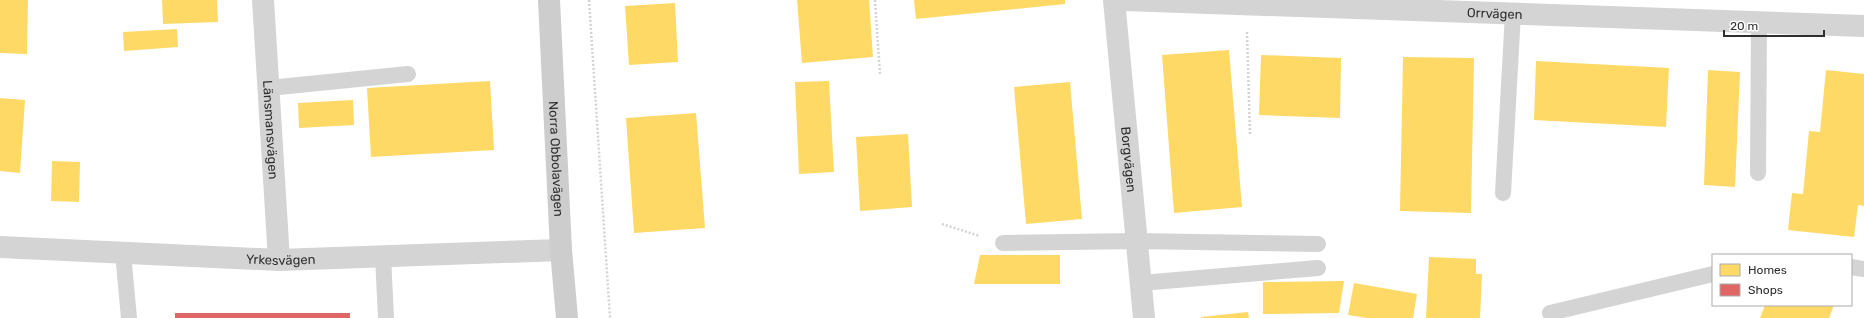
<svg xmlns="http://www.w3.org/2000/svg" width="1864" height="318" font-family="Rubik,sans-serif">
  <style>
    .homes { fill: #ffd966 }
    .shops { fill: #e06666 }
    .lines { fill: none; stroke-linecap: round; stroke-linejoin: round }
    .path { stroke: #d4d4d4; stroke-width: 2.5; stroke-dasharray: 2 2; stroke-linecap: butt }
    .lane { stroke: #d4d4d4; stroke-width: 16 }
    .street { stroke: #d4d4d4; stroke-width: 22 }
    .secondary { stroke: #cdcdcd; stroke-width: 22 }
    .labels { text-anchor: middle; stroke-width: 4; stroke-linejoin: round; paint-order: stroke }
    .street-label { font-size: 13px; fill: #2f2f2f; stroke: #fff }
  </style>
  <rect width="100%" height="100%" fill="#fff"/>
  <!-- homes -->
  <path class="homes" d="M0,0H28L27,54L0,53Z
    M162,0H217L218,22L163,24Z
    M797,0H869L873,57L802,63Z
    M914,0H1065V4L916,19Z
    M675,3L678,62L629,65L625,6Z
    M177,29L178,47L124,51L123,32Z
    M1229,50L1242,207L1174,213L1162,55Z
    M1261,55L1341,58L1340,118L1259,115Z
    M1403,57L1474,58L1471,213L1400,211Z
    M1536,61L1669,68L1666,127L1534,120Z
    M1708,70L1740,72L1735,187L1704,185Z
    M1826,70L1864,74V206L1858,205L1854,237L1788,230L1792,193L1803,194L1809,131L1820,132Z
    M490,81L494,150L371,157L367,88Z
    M829,81L834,172L799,174L795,82Z
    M1070,82L1082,219L1026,224L1014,87Z
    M0,98L25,100L20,173L0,171Z
    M353,100L354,125L299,128L298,103Z
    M696,113L705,228L634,233L626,118Z
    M908,134L912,207L860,211L856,137Z
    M52,161L80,162L79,202L51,201Z
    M980,255H1060V284H974Z
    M1429,257L1476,259V274H1482L1480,318H1426Z
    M1344,281L1339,313L1263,314V282Z
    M1354,283L1417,294L1413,318H1367L1348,315Z
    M1765,305H1834L1829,318H1760Z
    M1248,312L1249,318H1201V317Z"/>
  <!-- shops -->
  <path class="shops" d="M175,313H350V318H175Z"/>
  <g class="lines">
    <!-- path -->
    <path class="path" d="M589,0L610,318
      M875,0L880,74
      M1247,32L1250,134
      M942,224L980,236"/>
    <!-- lane -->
    <path class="lane" d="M269,88L408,74
      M1758,173L1759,22
      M1503,193L1513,13
      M1003,243L1137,241L1318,244
      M123,253L129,318
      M383,256L386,318
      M1851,267L1864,269
      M1141,283L1318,268
      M1550,313L1713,274"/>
    <!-- street -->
    <g class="street">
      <path id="s1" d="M263,0L279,260"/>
      <path id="s2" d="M1114,0L1144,318"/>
      <path id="s3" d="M1125,0L1864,26"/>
      <path id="s4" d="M0,247L279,260L561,250"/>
    </g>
    <!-- secondary -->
    <path class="secondary" id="s5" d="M549,0L561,250L567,318"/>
  </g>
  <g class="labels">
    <!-- street labels -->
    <g class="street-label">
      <text dy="5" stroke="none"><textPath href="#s3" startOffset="370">Orrvägen</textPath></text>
      <text dy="5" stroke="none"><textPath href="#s1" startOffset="130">Länsmansvägen</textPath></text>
      <text dy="5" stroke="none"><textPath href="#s5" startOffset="159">Norra Obbolavägen</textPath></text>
      <text dy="5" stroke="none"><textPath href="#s2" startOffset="160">Borgvägen</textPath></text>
      <text dy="5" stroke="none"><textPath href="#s4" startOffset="281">Yrkesvägen</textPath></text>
    </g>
  </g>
  <!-- legend -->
  <rect x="1712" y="254" width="140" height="52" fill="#ffffff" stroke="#acacac"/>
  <rect x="1720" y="264" width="20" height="12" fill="#ffd966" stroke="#acacac"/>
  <text x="1748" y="274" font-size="12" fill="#2f2f2f">Homes</text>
  <rect x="1720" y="284" width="20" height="12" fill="#e06666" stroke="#acacac"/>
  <text x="1748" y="294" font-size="12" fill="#2f2f2f">Shops</text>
  <!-- scale -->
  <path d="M1724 30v6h100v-6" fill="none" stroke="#2f2f2f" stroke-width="2"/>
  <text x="1730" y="30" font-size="12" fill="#2f2f2f" stroke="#ffffff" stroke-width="3" paint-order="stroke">20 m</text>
</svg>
